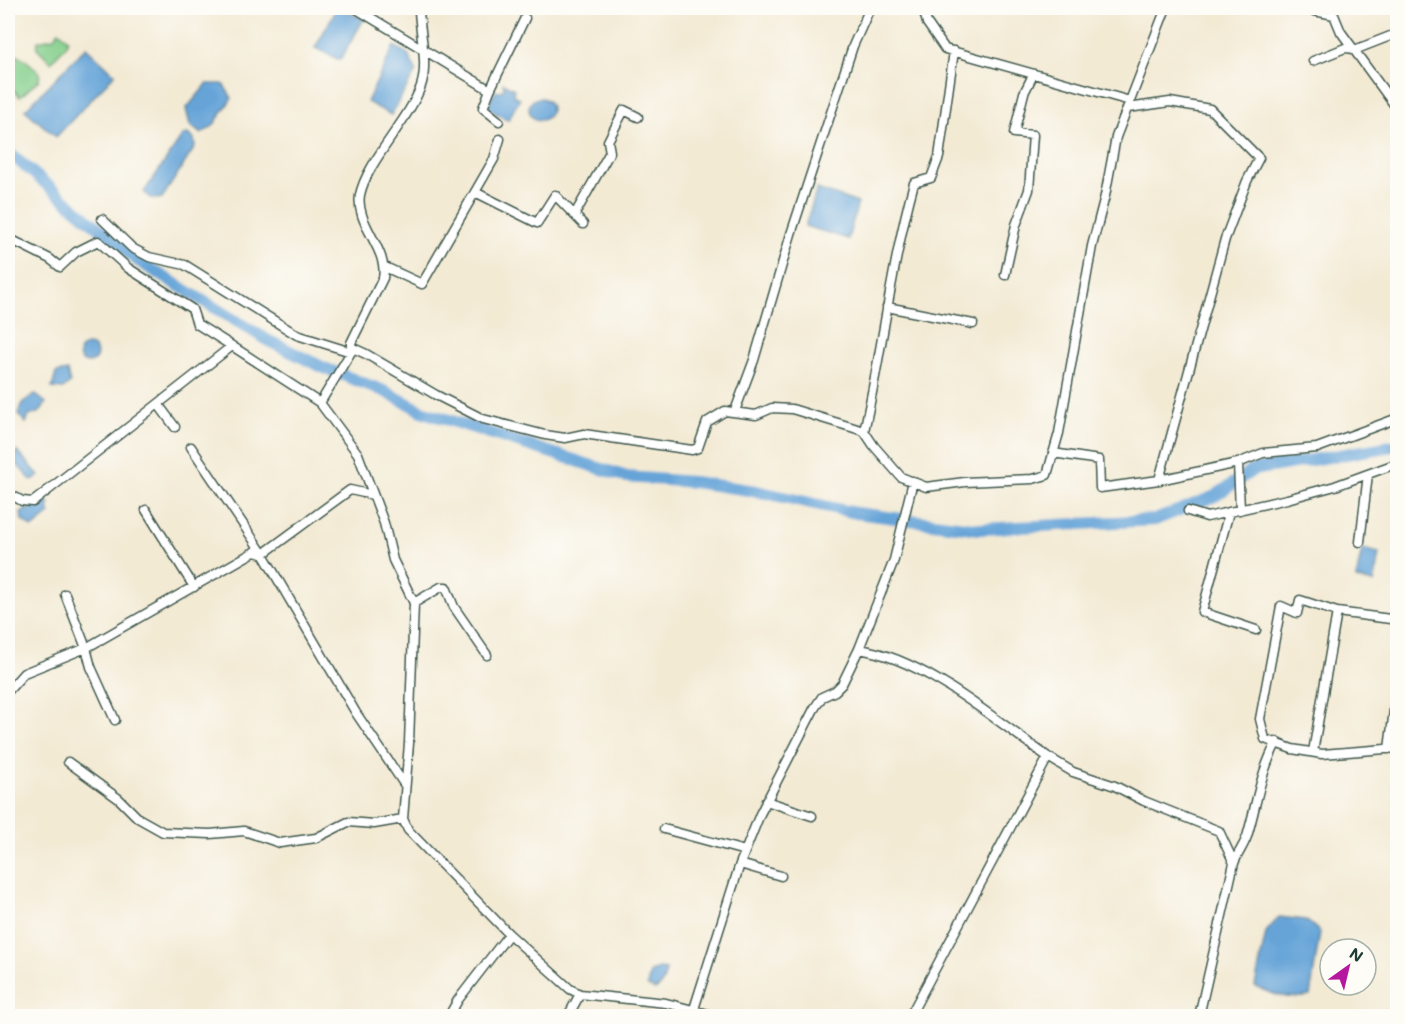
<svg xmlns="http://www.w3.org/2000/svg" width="1405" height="1024" font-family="Mali,sans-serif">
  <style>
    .green { fill: #84cf8c; stroke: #528660; stroke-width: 1.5 }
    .water { fill: #66a4d8; stroke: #427086; stroke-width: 1.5 }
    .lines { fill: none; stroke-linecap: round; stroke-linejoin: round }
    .river { stroke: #66a4d8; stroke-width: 12 }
    .street-casing { stroke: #3f574c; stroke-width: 11 }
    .street { stroke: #fff; stroke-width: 8 }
  </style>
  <rect width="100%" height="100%" fill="#fdfcf7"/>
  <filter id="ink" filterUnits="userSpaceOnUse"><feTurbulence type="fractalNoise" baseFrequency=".0167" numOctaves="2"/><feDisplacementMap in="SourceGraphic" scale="12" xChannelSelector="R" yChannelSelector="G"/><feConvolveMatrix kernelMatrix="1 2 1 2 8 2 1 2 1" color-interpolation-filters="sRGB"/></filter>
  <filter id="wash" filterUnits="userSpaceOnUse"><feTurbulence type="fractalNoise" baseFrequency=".008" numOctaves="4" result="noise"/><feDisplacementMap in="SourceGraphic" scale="24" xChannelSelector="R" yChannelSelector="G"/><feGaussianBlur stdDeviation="1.35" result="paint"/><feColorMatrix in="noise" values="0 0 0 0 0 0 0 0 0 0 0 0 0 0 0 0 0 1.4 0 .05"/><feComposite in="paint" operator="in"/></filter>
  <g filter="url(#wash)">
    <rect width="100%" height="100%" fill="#f3ead4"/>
    <!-- green -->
    <path class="green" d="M59,31L68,39L66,46L51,62L37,48L38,41L53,38Z
      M14,54L26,60L40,73L39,80L20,97L8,84V62Z"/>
    <!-- water -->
    <path class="water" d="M337,8L364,19L340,60L315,48Z
      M394,46L408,54L416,71L391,115L367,102Z
      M86,47L115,74L56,137L25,110Z
      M503,83L514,89L513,95L520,99L508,120L487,108L495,92L504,90Z
      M207,84H223L232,98L213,126L201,134L190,125L186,109Z
      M529 109a11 11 0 1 1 22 0a11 11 0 1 1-22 0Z
      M188,134L194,139L195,147L162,198C154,200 148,199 144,192L183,135Z
      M817,189L858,203L848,239L805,226Z
      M79 354a9 9 0 1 1 18 0a9 9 0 1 1-18 0Z
      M67,371L70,383L63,389L52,388L56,373Z
      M35,394L46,403L40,412L29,416L26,423L18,414L22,403Z
      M17,451L39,475L32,481L10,457Z
      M45,499L50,504L48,508L50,514L32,528L22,520L21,513Z
      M1362,549L1379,553L1374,583L1356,579Z
      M1279,917L1306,920L1320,932L1310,996C1291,1000 1272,995 1255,986L1266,932Z
      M659,969L666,970C664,980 663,985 655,990L647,986L650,972Z"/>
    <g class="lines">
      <!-- river -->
      <path class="river" d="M8,152L138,261L269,341L322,367L384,391L424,412L627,477L693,482L756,491L856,513L980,529L1155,520L1215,496L1253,470L1398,445"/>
    </g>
  </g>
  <g filter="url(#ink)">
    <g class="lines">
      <defs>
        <path id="street" d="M355,8L490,90L483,108L499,121
          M419,8C419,31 429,63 421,86C409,120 366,163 360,195C355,224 389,250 383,278L351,343V352L320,403L358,454L384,523L393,560L414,603L409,743L403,819L408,830L509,934L458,1000L449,1016
          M923,8L927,23L945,49L1130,101
          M1300,8L1334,15L1341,32L1398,110
          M1313,61L1345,48L1357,49L1398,33
          M490,90L525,18
          M1128,108L1170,102L1210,109L1259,158L1247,181L1225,239L1159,480
          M475,192L537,223L555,195L583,224
          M575,214L610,152L608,141L624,110L638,117
          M102,219L132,248L149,257L185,265L297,335L351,352L353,348L366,354L436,395L483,419L545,435L565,438L584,434L692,450L698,448L707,422L725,411L756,415L772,408L792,409L864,431L874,446L901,477L926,487L965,482L1033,479L1047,475L1059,433L1092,246L1105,196L1116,137L1166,8
          M8,238L50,259L60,267L76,252L98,241L128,268L192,309L197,324L232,346
          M8,249L13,241
          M385,267L422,284L494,159L500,139
          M1005,275L1016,225L1029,190L1033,135L1014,133L1024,93L1033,75
          M887,307L973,324
          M735,411L754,360L791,234L853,46L870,8
          M175,427L158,404L232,346L320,403
          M864,431C883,348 891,265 914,183L931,178L939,157L954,51
          M191,447L263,554L356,713L404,784
          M1053,453L1099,460L1100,488L1159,480L1238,463L1263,453L1317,448L1398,418
          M1238,463L1240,510
          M8,493L22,501L33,502L158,404
          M146,510L194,587
          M1188,511L1207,517L1287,499L1335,486L1398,463
          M1229,512L1202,612L1256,630
          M1360,542L1368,474
          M65,594L86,648L91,667L115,720
          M414,603L441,587H446L454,607L487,655
          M1398,620L1337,612L1300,600L1297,613L1281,606L1260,719L1265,739L1292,749L1322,754L1398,748
          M859,649C925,659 994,719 1048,757
          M8,691L24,673L86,648L254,552L263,554L350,490L373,495
          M1389,749L1398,679
          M1313,752L1337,612
          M68,762L119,799L138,818L163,832L210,834L244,831L280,843L316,838L348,822L374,824L403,819
          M766,801L812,816
          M664,829L745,851
          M1234,863C1238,852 1246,843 1248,833C1257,802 1261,770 1277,742
          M740,864L781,876
          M509,934L570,989L580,994L666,1003L716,1016
          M694,1009L740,864L760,814L814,709L822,697L835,691L842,684L859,649L894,560L913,481
          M568,1016L580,994
          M910,1016L1048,757L1073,772L1115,786L1144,801L1219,831L1234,863L1199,1016"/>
      </defs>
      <!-- street casing -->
      <use href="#street" class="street-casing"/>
      <!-- street -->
      <use href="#street" class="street"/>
    </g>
  </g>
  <!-- margin -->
  <rect width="1405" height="1024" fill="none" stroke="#fdfcf7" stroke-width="30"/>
  <!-- north arrow -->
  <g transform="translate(1348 967) rotate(34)"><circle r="28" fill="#fdfcf7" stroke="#a4b0a9" stroke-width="1.5"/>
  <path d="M0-4.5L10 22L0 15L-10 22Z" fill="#b5179e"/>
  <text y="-9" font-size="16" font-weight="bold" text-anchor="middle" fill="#1f3d34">N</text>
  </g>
</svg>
